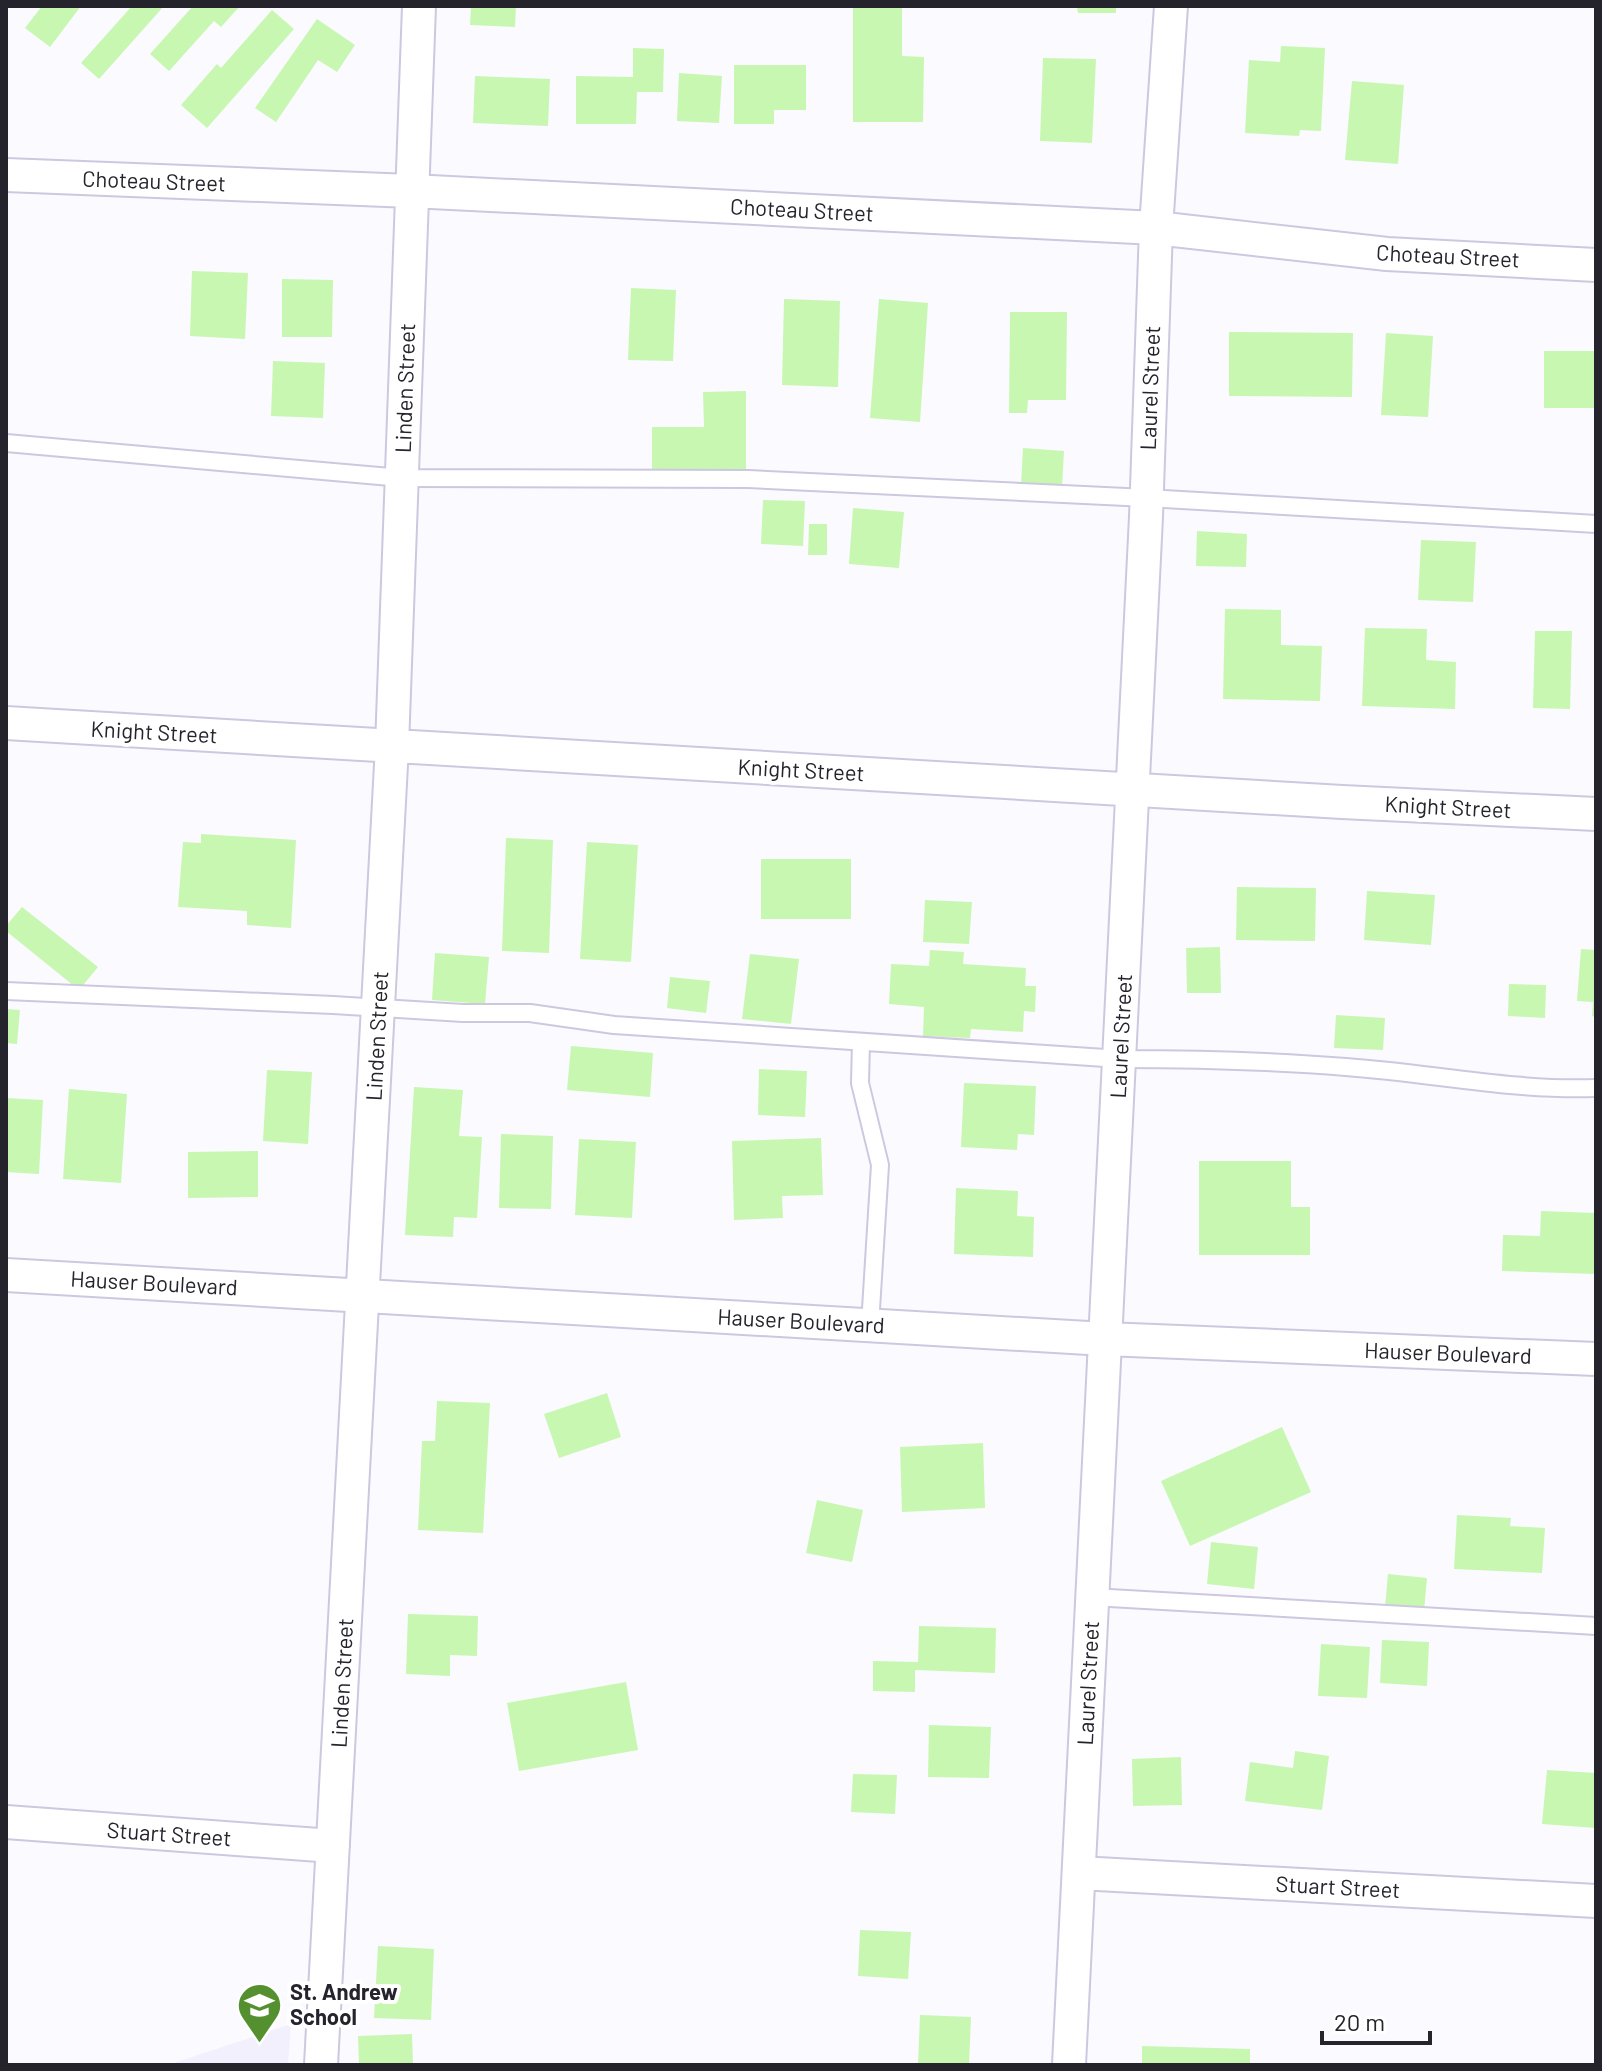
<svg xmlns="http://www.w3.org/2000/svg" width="1602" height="2071" font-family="Barlow,sans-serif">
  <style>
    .built { fill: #f3f0fd }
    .building { fill: #c8f7b2 }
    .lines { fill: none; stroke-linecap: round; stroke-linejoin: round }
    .lane-casing { stroke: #cdc8e0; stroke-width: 20 }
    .street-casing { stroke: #cdc8e0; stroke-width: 36 }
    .lane { stroke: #fff; stroke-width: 16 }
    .street { stroke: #fff; stroke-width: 32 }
    .labels { text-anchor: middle; stroke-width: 8; stroke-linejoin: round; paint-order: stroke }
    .street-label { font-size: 22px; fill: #25232c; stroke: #fff }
    .poi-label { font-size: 22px; font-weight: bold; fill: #25232c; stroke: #fff; text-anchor: start }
  </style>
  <rect width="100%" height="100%" fill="#fbfaff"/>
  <!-- built -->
  <path class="built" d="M291,2024L288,2065H168Z"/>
  <!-- building -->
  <path class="building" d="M42,6H81L50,47L25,28Z
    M132,6H164L99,79L81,63Z
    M193,6H240L221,27L214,21L169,71L150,54Z
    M471,6H516L515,27L470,25Z
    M853,6H902V56L924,57L923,122H853Z
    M1077,6H1116V13H1078Z
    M272,10L294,29L207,128L181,105L217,64L221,68Z
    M317,19L355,45L337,72L318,60L276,122L255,108Z
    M1281,46L1325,48L1321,131L1300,130L1299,136L1245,133L1249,60L1280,62Z
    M633,48L664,49L663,92H637L636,124H576V76L633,77Z
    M1043,58L1096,59L1092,143L1040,141Z
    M734,65H806V110H774V124H734Z
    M679,73L722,76L719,123L677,121Z
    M475,76L550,79L548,126L473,123Z
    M1352,81L1404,85L1398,164L1345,160Z
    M192,271L248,273L245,339L190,336Z
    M282,279L333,280L332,337H282Z
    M631,288L676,290L673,361L628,360Z
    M784,299L840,301L838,387L782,385Z
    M879,299L928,303L920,422L870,418Z
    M1010,312H1067L1066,400H1028L1027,413H1009Z
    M1229,332L1353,333L1352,397L1229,396Z
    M1386,333L1433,336L1428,417L1381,415Z
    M1544,351H1596V408H1544Z
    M273,361L325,363L323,418L271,416Z
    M746,391V469L652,470V427H704L703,392Z
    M1023,448L1064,451L1062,487L1021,485Z
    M763,500L805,501L803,546L761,544Z
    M853,508L904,512L899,568L849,564Z
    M809,524H827V555H808Z
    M1197,531L1247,534L1246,567L1196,566Z
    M1421,540L1476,542L1473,602L1418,600Z
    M1225,609L1281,610V645L1322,646L1320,701L1223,699Z
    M1365,628L1427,629L1426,660L1456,662L1455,709L1362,706Z
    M1535,631H1572L1570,709L1533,708Z
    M201,834L296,840L291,928L247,925V911L178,907L183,842L201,843Z
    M506,838L553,840L549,953L502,951Z
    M587,842L638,845L631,962L580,959Z
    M761,859H851V919H761Z
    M1237,887L1316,888L1315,941L1236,940Z
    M1367,891L1435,895L1431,945L1364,940Z
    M925,900L972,902L969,944L923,942Z
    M22,907L98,967L79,990L6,931V926Z
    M1220,947L1221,993H1187L1186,948Z
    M1581,949L1596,950V1017L1592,1016L1593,1002L1577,1001Z
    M930,950L964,952L963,964L1026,968L1025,986H1036L1035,1012L1024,1011L1023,1032L971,1029L970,1038L923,1036L924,1007L889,1004L891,964L929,966Z
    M435,953L489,957L485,1004L432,1000Z
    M750,954L799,959L791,1024L742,1019Z
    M670,977L710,981L706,1013L667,1008Z
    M1509,984L1546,985L1545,1018L1508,1016Z
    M6,1009L20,1010L17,1044L6,1043Z
    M1336,1015L1385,1018L1383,1050L1334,1048Z
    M571,1046L653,1053L650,1097L567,1090Z
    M759,1069L807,1071L805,1117L758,1115Z
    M267,1070L312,1072L308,1144L263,1141Z
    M964,1083L1036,1086L1034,1135L1018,1134L1017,1150L961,1147Z
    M414,1087L463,1090L459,1136L482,1137L477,1218L454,1217L453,1237L405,1235Z
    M69,1089L127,1094L121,1183L63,1179Z
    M6,1098L43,1100L39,1174L6,1172Z
    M501,1134L553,1136L551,1209L499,1208Z
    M821,1138L823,1195L782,1196L783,1218L734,1220L732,1141Z
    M579,1139L636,1142L632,1218L575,1215Z
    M258,1151V1197L188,1198V1152Z
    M1199,1161H1291V1207H1310V1255H1199Z
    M956,1188L1018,1191L1017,1216L1034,1217L1033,1257L954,1254Z
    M1541,1211L1596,1213V1274L1502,1271L1503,1235L1540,1236Z
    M607,1393L621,1437L559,1458L544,1414Z
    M437,1401L490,1403L483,1533L418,1530L422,1441H435Z
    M1282,1427L1311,1492L1190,1546L1161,1481Z
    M983,1443L985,1508L902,1512L900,1447Z
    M817,1500L863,1510L852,1562L806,1553Z
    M1457,1515L1511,1518L1510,1526L1545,1528L1542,1573L1454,1569Z
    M1211,1542L1258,1547L1254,1589L1207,1584Z
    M1388,1574L1427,1578L1424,1611L1385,1607Z
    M408,1614L478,1616L477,1656L450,1655V1676L406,1674Z
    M919,1626L996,1628L995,1673L915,1670V1692L873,1691V1661L918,1662Z
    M1382,1640L1429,1642L1427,1686L1380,1683Z
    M1321,1644L1370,1647L1367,1698L1318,1696Z
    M626,1682L638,1750L519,1771L507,1703Z
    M929,1725L991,1727L989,1778L928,1777Z
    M1295,1751L1329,1756L1322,1810L1245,1801L1250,1762L1293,1768Z
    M1181,1757L1182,1805L1133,1806L1132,1759Z
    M1547,1770L1596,1773V1828L1542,1824Z
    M853,1774L897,1775L895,1814L851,1812Z
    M860,1930L911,1932L908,1979L858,1976Z
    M378,1946L434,1949L431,2020L374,2018Z
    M920,2015L971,2017L969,2065H918Z
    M412,2034L413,2065H359L358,2036Z
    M1142,2046L1250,2049V2065H1142Z"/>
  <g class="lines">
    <defs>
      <path id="lane" d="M6,443L402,478L748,479L1147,498L1596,524
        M6,991L333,1005L463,1013H530L614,1025L1120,1059C1195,1059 1271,1061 1346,1067C1430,1073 1512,1091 1596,1088
        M861,1042L860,1083L880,1165L870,1325
        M1092,1597L1596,1626"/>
      <path id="street" d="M6,175L411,191L1156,228L1387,254L1596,265
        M6,723L1342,802L1596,814
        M6,1275L1105,1339L1596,1359
        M6,1822L333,1846
        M1079,1873L1596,1901
        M321,2065L392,746L419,6
        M1069,2065L1146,517L1156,228L1171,6"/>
    </defs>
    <!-- lane casing -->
    <use href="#lane" class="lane-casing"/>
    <!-- street casing -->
    <use href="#street" class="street-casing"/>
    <!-- lane -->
    <use href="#lane" class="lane"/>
    <!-- street -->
    <use href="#street" class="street"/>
  </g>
  <!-- icons -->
  <defs>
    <symbol id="school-pin" viewBox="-11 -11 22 30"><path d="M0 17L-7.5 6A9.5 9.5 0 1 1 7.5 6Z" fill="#54902f" stroke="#fff"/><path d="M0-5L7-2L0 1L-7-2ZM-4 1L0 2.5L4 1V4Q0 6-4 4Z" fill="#fff"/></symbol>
  </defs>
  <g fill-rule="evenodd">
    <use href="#school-pin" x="234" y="1980" width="51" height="69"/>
  </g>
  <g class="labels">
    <!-- street labels -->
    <g class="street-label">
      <text transform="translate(154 181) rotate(2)" y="8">Choteau Street</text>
      <text transform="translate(802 210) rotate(3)" y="8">Choteau Street</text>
      <text transform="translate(1448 256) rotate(3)" y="8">Choteau Street</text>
      <text transform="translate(405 388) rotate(-88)" y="8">Linden Street</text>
      <text transform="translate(1150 388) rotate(-88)" y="8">Laurel Street</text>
      <text transform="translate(154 732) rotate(3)" y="8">Knight Street</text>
      <text transform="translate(801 770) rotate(3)" y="8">Knight Street</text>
      <text transform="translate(1448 807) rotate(3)" y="8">Knight Street</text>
      <text transform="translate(377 1036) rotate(-87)" y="8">Linden Street</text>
      <text transform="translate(1121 1036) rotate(-87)" y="8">Laurel Street</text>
      <text transform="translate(154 1283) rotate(3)" y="8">Hauser Boulevard</text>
      <text transform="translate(801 1321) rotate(3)" y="8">Hauser Boulevard</text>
      <text transform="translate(1448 1353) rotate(2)" y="8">Hauser Boulevard</text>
      <text transform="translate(342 1683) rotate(-87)" y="8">Linden Street</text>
      <text transform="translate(1088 1683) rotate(-87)" y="8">Laurel Street</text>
      <text transform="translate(169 1834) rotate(4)" y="8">Stuart Street</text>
      <text transform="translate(1338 1887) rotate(3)" y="8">Stuart Street</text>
    </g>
    <!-- poi labels -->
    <g class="poi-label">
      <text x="290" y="2000">St. Andrew<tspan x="290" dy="25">School</tspan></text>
    </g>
  </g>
  <!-- border -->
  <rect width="1602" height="2071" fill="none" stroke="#25232c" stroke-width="16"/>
  <!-- scale -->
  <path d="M1322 2031v12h108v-12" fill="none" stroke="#25232c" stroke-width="4"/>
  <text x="1334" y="2031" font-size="24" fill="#25232c" stroke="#ffffff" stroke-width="6" paint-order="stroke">20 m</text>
</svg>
